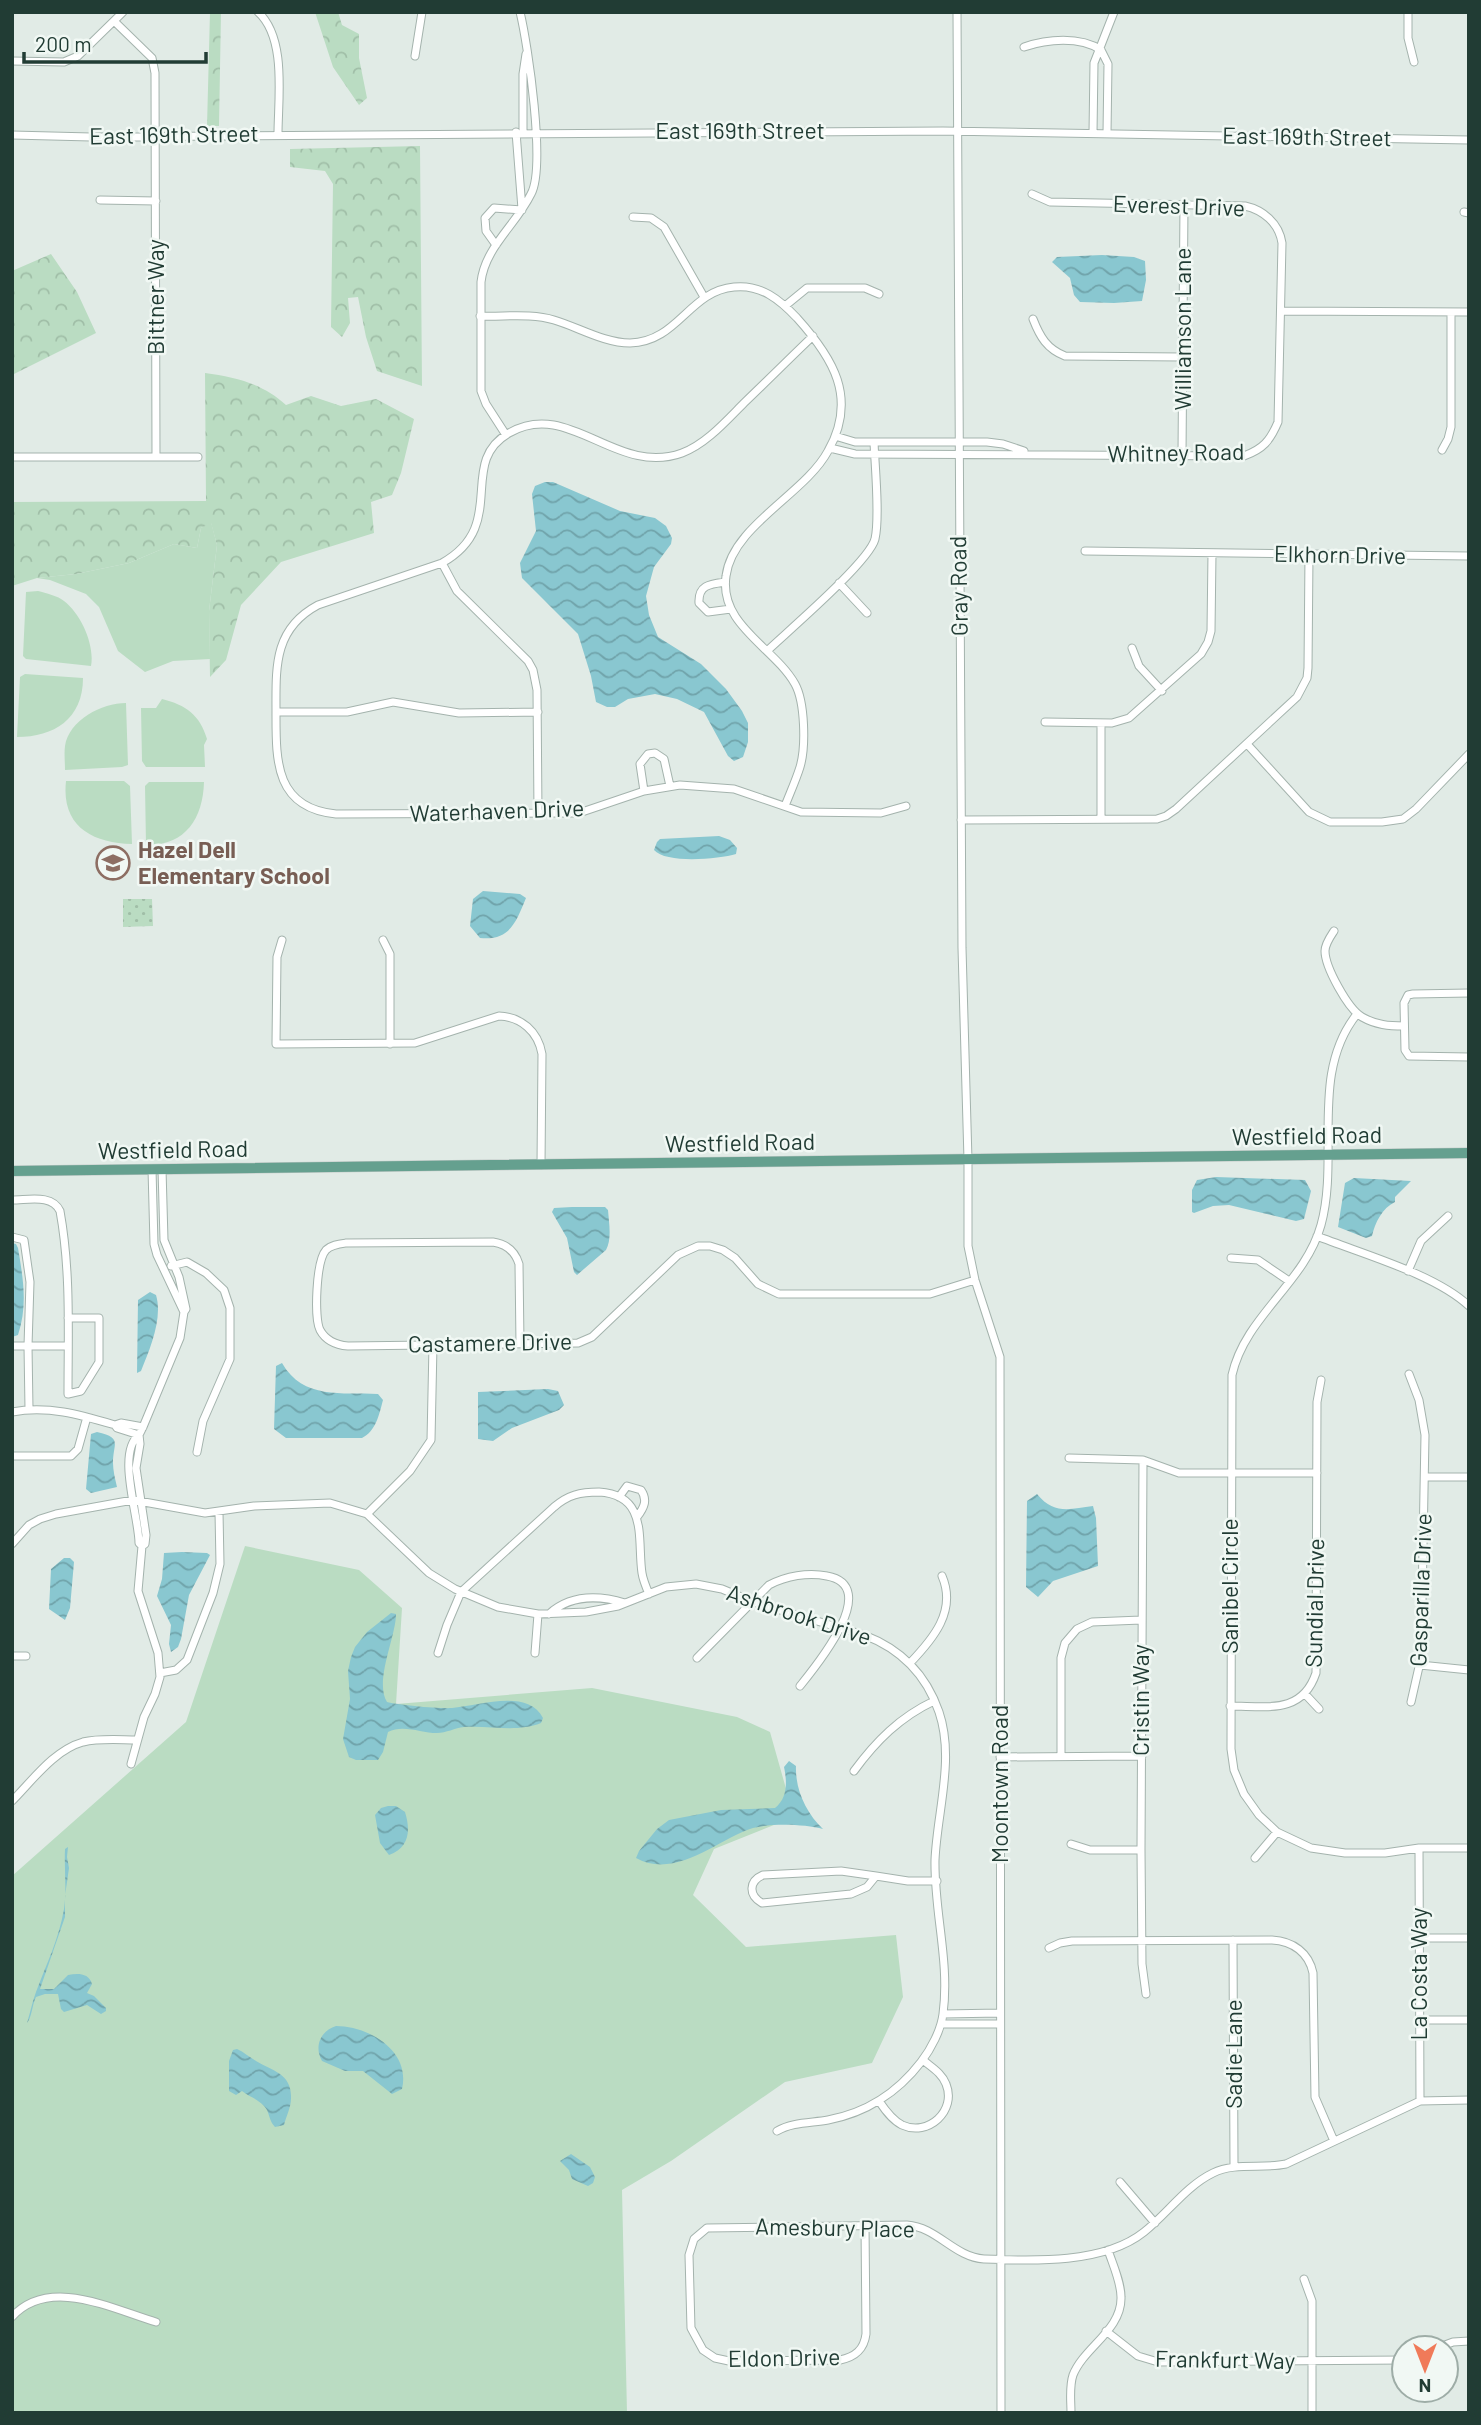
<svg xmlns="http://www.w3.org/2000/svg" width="1481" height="2425" font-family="Barlow,sans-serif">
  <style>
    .grass { fill: #badcc2 }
    .forest { fill: url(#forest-crowns) }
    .park { fill: url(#park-dots) }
    .water { fill: url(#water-waves) }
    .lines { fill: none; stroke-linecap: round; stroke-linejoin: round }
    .minor-casing { stroke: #a4b3ad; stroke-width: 9 }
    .major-casing { stroke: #c1c8c6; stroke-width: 11 }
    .minor { stroke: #fff; stroke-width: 7 }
    .major { stroke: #65a08f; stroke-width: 10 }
    .labels { text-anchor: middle; stroke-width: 5; stroke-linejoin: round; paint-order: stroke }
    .street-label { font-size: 23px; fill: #213c34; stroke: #f1f8f4 }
    .education-label { font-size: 23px; font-weight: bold; fill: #785e54; stroke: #f1f8f4; text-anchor: start }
  </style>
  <defs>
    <pattern id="forest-crowns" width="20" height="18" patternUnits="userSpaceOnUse" patternTransform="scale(1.75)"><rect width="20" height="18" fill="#badcc2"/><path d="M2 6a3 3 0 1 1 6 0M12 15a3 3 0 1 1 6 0" fill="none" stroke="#a0bea7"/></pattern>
    <pattern id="park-dots" width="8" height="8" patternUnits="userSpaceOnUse" patternTransform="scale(1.75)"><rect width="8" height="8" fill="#badcc2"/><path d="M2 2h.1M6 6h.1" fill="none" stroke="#a0bea7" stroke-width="1.8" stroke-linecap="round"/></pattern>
    <pattern id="water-waves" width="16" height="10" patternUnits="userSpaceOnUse" patternTransform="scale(1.75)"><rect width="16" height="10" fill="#89c7d0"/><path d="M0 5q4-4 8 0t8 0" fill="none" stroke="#70a3aa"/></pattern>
  </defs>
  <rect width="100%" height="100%" fill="#e1ebe6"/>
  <!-- grass -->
  <path class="grass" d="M211,522L217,545L209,611L210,659L173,661L145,672L118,651L99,607L86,594L50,580L37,578L76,574L129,563L174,544L197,548L201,528Z
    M38,591C46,593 58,596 64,601C81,614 95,645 91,666L26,659L23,656L26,592Z
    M25,674L83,678C83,719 54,737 17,737L20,677Z
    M162,699C186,705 200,715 207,739L204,745L205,767H146L142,761L141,708H156Z
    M126,703L128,765L122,767L65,770C65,762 64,754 65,746C69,720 102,703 126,703Z
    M66,781H124L130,786L132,844C92,843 61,826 66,781Z
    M149,782H204C203,819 185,846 146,845L145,786Z
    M245,1546L359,1570L402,1608L396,1704L592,1688L737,1717L770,1732L794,1817L714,1849L693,1895L746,1947L896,1935L903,1997L872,2063L785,2082L671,2161L622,2190L627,2413H12V1876L186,1722Z"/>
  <!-- forest -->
  <path class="forest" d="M210,12H221L219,126H207Z
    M315,12H338L342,25L359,34V58L367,98L359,105L333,67Z
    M420,146L422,386L377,371L366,337L358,297L348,298L350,323L342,337L331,327L333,184L325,171L290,167V149Z
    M51,254L77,292L96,333L12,375V271Z
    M205,373C236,377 263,384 286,405L311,396L341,406L376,399L414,419L401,473L392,495L371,502L374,533L281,562L241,605L226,660L210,677L209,611L217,545L211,523L201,528L197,548L174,544L129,563L76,574L37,578L12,586V502L206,501Z"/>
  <!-- park -->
  <path class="park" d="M123,899H152L153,926L123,927Z"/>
  <!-- water -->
  <path class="water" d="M1102,255L1134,257L1145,261L1146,280L1142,301L1114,303L1080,302L1074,295L1070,278L1052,262L1057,257Z
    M545,482H553L620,511L655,518L666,526L672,538L671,544L654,567L646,596L649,615L658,637L701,664L726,689L742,711L748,723V742L743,757L734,761L728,756L704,712L677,699L655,694L628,699L615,707H607L596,702L591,676L578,634L522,578L520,563L536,531L532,494L535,486Z
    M719,836L730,840L737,848L736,854C719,859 666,864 654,850L657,842L660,839Z
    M483,891L520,894L526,898C516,922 510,941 480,938L470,926L473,899Z
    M1216,1177L1305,1180L1311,1191L1304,1219L1296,1221L1229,1205L1213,1206L1194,1213L1192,1212V1190L1197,1180Z
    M1354,1178L1411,1181L1395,1197V1202C1382,1208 1375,1223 1372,1236L1366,1238L1338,1227L1345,1183Z
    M572,1207H605L608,1210C609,1223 612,1239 606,1250L577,1275L574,1272L567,1238L552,1212L554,1208Z
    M12,1243L16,1244L18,1248C23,1278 28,1305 18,1335L12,1337Z
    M150,1292L156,1295C163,1318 150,1349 141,1371L137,1373L138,1300Z
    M282,1363C303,1400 342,1392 378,1394L383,1400C379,1415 376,1431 362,1438H286L274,1429L276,1366Z
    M548,1389L558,1391L564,1405L559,1410L512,1428L493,1441L478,1439V1392Z
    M97,1432C123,1438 113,1443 113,1463C113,1470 115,1479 117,1487L91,1493L86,1489L91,1434Z
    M1037,1494C1054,1515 1070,1509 1093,1506L1096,1518L1098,1566L1053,1581L1038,1597L1026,1587L1027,1501Z
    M182,1552L207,1553L210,1555L189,1595L181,1639L178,1647L171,1652L169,1644L171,1625L157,1596L162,1579L164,1553Z
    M64,1558H70L74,1562L70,1608L65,1620L49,1609L51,1569Z
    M391,1613L396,1614C396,1637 374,1681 387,1702C397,1705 441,1709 452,1708C478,1706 528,1688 543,1718L541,1723C516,1733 490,1725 464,1727C455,1728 446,1733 437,1733C421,1733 403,1724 388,1732L383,1752L378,1760H356L349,1757L343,1739L350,1699L348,1671L351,1657L355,1647L367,1632Z
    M789,1761L796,1766C795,1789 806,1813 823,1829C805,1824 771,1823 753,1828C718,1839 676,1880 636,1858L639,1851L657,1829L669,1820L721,1810L775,1808C788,1798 787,1781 784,1767Z
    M388,1806H396L405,1812C411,1831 409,1848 389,1855L380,1843L375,1815L381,1808Z
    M68,1847L67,1857L69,1868L65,1896V1917L40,1989H54L68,1975C78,1973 89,1973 92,1984L87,1993L94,1996L106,2008V2011L101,2014L87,2005L64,2012L61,2009L58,1994H45L36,1997C32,2005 32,2017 27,2023C30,2013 32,2003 36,1992C46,1965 59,1939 64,1909C67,1889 64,1869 65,1849Z
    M336,2026C369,2026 411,2051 402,2089L392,2094L363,2071H345L322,2061C314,2047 320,2031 336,2026Z
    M237,2049C244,2052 249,2057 256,2061C273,2071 292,2074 291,2098C291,2108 286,2116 284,2125L275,2127C270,2122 270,2117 267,2110C261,2100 251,2098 242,2091L236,2095L229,2091V2061L233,2050Z
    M571,2154L590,2167L595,2177L593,2183L588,2186L572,2179L569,2170L560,2161Z"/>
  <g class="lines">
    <defs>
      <path id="minor" d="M258,12C287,38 278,99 278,134
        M957,12L962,948L968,1160V1246L975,1280L1000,1357L1001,2413
        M1408,12V38L1414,62
        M114,21L152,58L155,73L156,457
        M1024,47C1047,39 1080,36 1101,50
        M1101,50L1108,64L1107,133
        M415,56L422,12
        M12,61L64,62L78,56L123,12
        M516,132L522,209
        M523,132V74L526,54
        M1093,133L1094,63L1114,12
        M12,135L91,137L943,131L1469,140
        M100,200L156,201
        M1464,212L1469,213
        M633,217L651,218L664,227L704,297
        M496,245L486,231L485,218L494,208L522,210
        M785,306L807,288H865L879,294
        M1281,311L1469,312
        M480,316C504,317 531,313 554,320C578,327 604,343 630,343C678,342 689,291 734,287C761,284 780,300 797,318C833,358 858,398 828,451C805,494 732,526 726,576C719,625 774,647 795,684C805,702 806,747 800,767C796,780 790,793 785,806
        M1033,319C1040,337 1047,349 1065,356L1182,357
        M813,336C790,358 767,381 744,403C726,421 706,444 682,453C616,477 569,398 509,433C456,463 510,525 442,563L318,605C273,629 276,668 276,713C276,761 275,808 336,814L579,813L644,791L680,785L734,789L801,812L881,813L906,806
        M506,435L486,404L481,391V282C485,247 516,225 531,194C546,167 528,45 520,12
        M835,436L855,442H987L1003,444L1024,451
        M830,448L855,454L1244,456C1263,449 1270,441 1278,422L1282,243C1279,223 1263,210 1245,206L1050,202L1032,194
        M1442,450L1448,439L1451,427V312
        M1182,455L1184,204
        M12,457H198
        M1085,551L1469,556
        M442,563L457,591L528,661L533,670L537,690L538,814
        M725,582C710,584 698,585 699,603L708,612L731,609
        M839,583L867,613
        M1132,648L1139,666L1162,691
        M767,651C788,631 869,562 875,539C880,517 875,467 874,442
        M276,712H347L393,702L459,713L538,712
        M1045,722L1112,723L1129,718L1201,654L1208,642L1211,631L1212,553
        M1247,744L1309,812L1330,822H1382L1403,819L1416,809L1469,754
        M644,791L640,764L648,754L655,753L664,759L670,786
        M1101,819V723
        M961,820L1157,819L1166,816L1176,809L1297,697L1307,678L1308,668L1309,555
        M1334,931C1330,937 1325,944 1325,951C1325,967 1348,1009 1362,1017C1376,1025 1389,1026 1404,1026
        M282,940L277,957L276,1044L415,1043L499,1016C521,1017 538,1031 542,1054L541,1165
        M383,940L390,954V1044
        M1469,993L1413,994L1408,995L1404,1003L1405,1050L1409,1056L1469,1057
        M1357,1014C1309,1074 1340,1156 1321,1225C1305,1283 1245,1316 1232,1375L1231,1749L1234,1770L1244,1794L1259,1815L1277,1832L1311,1848L1345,1853H1385L1419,1848H1469
        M152,1169L154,1244L157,1255L184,1312L186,1309L179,1277L164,1240L162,1169
        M12,1200C29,1200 52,1194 60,1211C71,1272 68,1333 68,1394L81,1391L99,1362V1318H68
        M1317,1236C1362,1254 1435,1274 1469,1306
        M12,1237L24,1240L30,1282L28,1346L29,1409
        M1231,1258L1258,1260L1289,1281
        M171,1266L187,1262L206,1273L224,1290L230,1308V1359L203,1421L197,1452
        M1408,1271L1421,1241L1448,1216
        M520,1344L519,1264C515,1251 507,1244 493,1242L346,1243C339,1244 331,1245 326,1250C316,1261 314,1318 320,1330C326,1341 336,1345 348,1346L578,1343L592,1337L678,1255L698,1246H710L723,1250L735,1258L758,1284L779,1294H930L975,1280
        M12,1346H68
        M1409,1374L1419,1400L1425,1435L1421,1658L1411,1702
        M12,1412C48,1405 81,1415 115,1425
        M143,1427L121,1423L115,1425L117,1428L139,1435L143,1427L180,1338L184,1312
        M12,1456H71L78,1449L87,1417
        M1069,1458L1143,1460L1179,1473H1317
        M1143,1460L1141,1850L1142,1964L1146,1994
        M1425,1477H1469
        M619,1497L627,1486L641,1490C648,1500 644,1508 637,1517
        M367,1514L410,1471L431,1440L433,1345
        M12,1544L29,1525L40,1519L56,1514L133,1500L205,1513L254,1506L330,1503L367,1514L429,1573L455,1589L498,1607L538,1614L586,1612L618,1606L666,1587L696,1584L722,1589L753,1602L864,1635C901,1649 926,1674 939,1712C955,1759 937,1812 935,1860C934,1912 950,1962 943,2014C941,2030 931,2049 921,2062C898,2092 866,2113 828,2120C811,2123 792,2122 777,2131
        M549,1614C570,1595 598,1595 625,1603
        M438,1653L447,1625L461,1592L554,1507C568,1495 580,1492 599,1492C649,1495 637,1540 642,1573C643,1580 646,1587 649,1594
        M535,1653L538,1614
        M12,1656H26
        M697,1658L769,1585C786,1576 808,1572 827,1576C882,1586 817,1665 800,1686
        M910,1663C933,1639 957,1611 942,1576
        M1420,1665L1469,1670
        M160,1673L176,1670L187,1660L213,1593L220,1564L219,1512
        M1305,1694L1319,1709
        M1230,1706C1266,1706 1302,1715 1316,1673L1317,1402L1321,1380
        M1061,1756V1658L1065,1643L1077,1629L1092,1622L1141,1620
        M1000,1757L1142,1756
        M131,1764L144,1717L155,1694L160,1677L158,1653L138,1591L142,1546L145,1544L146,1535L136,1468L140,1444L139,1435C116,1452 139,1517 139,1543L142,1546
        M854,1771C876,1741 900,1717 934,1701
        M12,1801C32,1781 54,1750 83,1742C100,1738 120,1740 137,1740
        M1071,1844L1090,1850H1141
        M1419,1848L1420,2101
        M1255,1858L1277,1832
        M841,1871L876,1876L867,1887L851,1894L762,1903C748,1895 749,1881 763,1875Z
        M876,1876L908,1881H937
        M1419,1938H1469
        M1233,1940L1234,2167
        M1049,1948L1060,1943L1072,1941L1272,1940C1293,1941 1309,1953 1313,1973L1315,2097L1334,2141
        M943,2014L1000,2013
        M1419,2020H1469
        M941,2024H1000
        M879,2101C885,2110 892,2120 902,2125C928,2137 957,2111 946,2084C942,2073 931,2067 923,2060
        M1120,2182L1155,2223
        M865,2225L866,2334C864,2350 855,2357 840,2360L729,2361L715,2358L703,2350L691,2328L689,2255L694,2239L707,2228L907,2225C937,2227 954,2257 984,2259C1033,2261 1104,2264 1144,2232C1167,2214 1186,2186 1213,2173C1235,2162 1262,2169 1286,2164L1420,2101L1469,2100
        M1304,2279L1312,2301V2413
        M12,2317C49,2276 112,2309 156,2322
        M1106,2331L1138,2356L1158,2362L1404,2360
        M1437,2348L1453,2342L1469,2341
        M1071,2413C1071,2400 1069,2387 1073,2375C1084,2347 1122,2330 1121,2297C1121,2282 1113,2265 1108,2250"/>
      <path id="major" d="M12,1171L1469,1153"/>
    </defs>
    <!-- minor casing -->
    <use href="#minor" class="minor-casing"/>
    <!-- major casing -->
    <use href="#major" class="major-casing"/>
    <!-- minor -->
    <use href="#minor" class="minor"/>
    <!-- major -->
    <use href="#major" class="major"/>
  </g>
  <!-- icons -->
  <defs>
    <symbol id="school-ring" viewBox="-11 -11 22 22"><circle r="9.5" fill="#f1f8f4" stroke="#8d6e63" stroke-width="1.5"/><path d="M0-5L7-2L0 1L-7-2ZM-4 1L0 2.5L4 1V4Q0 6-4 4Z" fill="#8d6e63"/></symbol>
  </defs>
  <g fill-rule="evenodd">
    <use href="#school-ring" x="94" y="844" width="38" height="38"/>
  </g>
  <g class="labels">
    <!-- street labels -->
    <g class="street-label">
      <text x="740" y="139">East 169th Street</text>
      <text transform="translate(174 135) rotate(-1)" y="8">East 169th Street</text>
      <text transform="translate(1307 137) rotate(1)" y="8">East 169th Street</text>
      <text transform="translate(1179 206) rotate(2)" y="8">Everest Drive</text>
      <text transform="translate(156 297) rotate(-90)" y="8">Bittner Way</text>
      <text transform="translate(1183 329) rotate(-90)" y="8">Williamson Lane</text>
      <text transform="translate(1176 453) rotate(-1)" y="8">Whitney Road</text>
      <text transform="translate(1340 555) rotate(1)" y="8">Elkhorn Drive</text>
      <text transform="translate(959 586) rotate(-91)" y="8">Gray Road</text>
      <text transform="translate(497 811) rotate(-2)" y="8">Waterhaven Drive</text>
      <text transform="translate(1307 1136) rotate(-1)" y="8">Westfield Road</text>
      <text transform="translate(740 1143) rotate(-1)" y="8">Westfield Road</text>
      <text transform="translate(173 1150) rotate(-1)" y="8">Westfield Road</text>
      <text transform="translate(490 1343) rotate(-1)" y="8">Castamere Drive</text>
      <text transform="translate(1230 1586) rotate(-90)" y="8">Sanibel Circle</text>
      <text transform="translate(1421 1590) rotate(-88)" y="8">Gasparilla Drive</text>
      <text transform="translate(1315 1603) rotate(-89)" y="8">Sundial Drive</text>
      <text transform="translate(799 1615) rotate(18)" y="8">Ashbrook Drive</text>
      <text transform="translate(1141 1700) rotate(-90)" y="8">Cristin Way</text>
      <text transform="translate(1000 1784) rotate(-90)" y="8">Moontown Road</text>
      <text transform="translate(1419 1974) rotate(-90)" y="8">La Costa Way</text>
      <text transform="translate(1234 2054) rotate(-90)" y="8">Sadie Lane</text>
      <text transform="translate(835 2228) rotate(1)" y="8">Amesbury Place</text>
      <text transform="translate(784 2358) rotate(-1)" y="8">Eldon Drive</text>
      <text transform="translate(1225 2360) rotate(1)" y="8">Frankfurt Way</text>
    </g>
    <!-- education labels -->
    <g class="education-label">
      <text x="138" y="858">Hazel Dell<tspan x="138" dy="26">Elementary School</tspan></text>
    </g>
  </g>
  <!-- border -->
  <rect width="1481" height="2425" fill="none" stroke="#213c34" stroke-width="28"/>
  <!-- north arrow -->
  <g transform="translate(1425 2369) rotate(180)"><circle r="33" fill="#f1f8f4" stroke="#9eada7" stroke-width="2"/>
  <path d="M0-5L12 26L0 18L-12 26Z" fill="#f07a59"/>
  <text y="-10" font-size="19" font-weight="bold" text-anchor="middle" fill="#213c34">N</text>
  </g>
  <!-- scale -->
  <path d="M24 52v10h182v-10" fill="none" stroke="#213c34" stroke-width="3.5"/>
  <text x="35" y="52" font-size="21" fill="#213c34" stroke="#f1f8f4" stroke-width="5" paint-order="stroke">200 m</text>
</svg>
